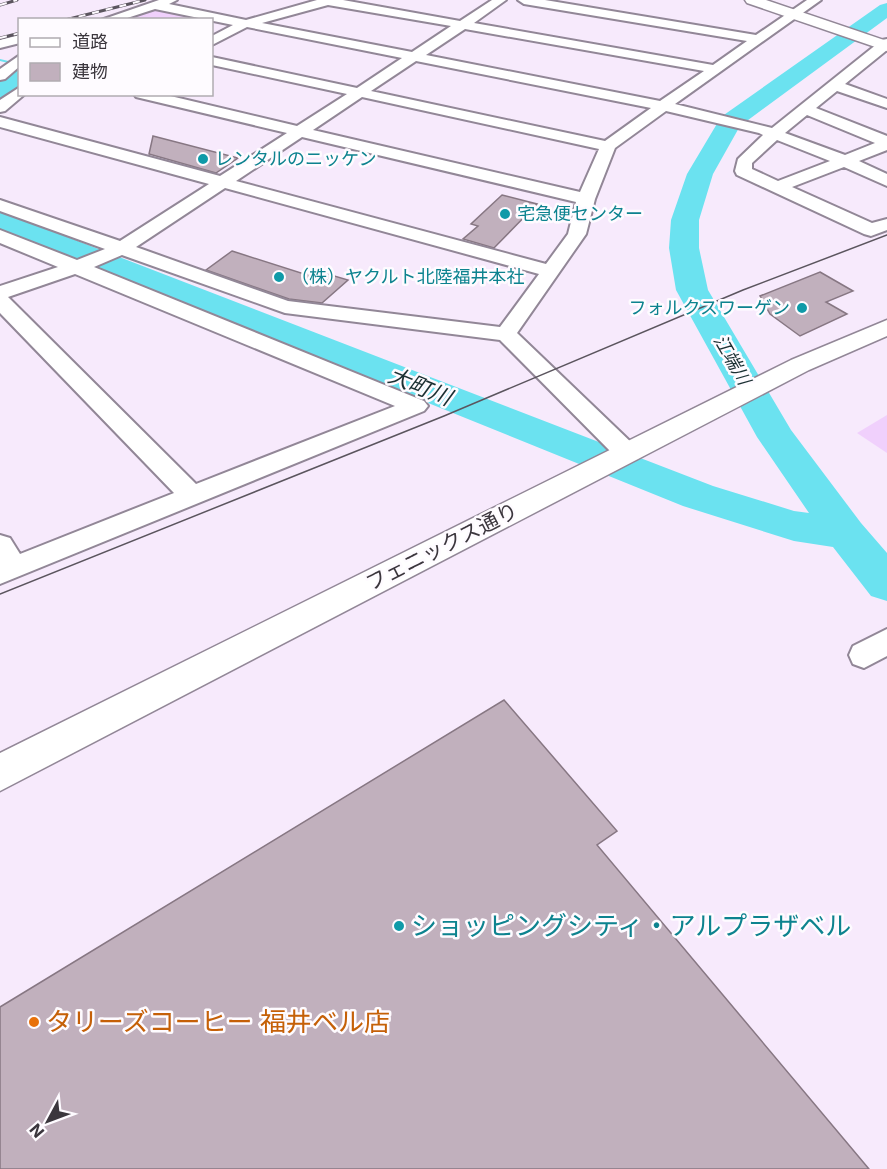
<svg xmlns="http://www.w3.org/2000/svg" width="887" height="1169" font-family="Inter,'Noto Sans JP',sans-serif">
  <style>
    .green { fill: #f0d0fc }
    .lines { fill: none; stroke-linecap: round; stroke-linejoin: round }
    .stream { fill: #6be2f0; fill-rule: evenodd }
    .river { fill: #6be2f0; fill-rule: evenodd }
    .building { fill: #c1b0bd; stroke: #877783; stroke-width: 1.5 }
    .minor-casing { stroke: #928797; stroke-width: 4 }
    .tertiary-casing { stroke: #928797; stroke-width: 3 }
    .secondary-casing { stroke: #928797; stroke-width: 3 }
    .minor { fill: #fff; fill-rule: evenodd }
    .tertiary { fill: #fff; fill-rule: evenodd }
    .secondary { fill: #fff; fill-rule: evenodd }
    .tram { stroke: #5b555e; stroke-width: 1.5 }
    .rail-casing { stroke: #5b555e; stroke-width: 3 }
    .rail { stroke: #fefbff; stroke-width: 2; stroke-dasharray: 7; stroke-linecap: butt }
    .culture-dot { fill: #0f9aa8; stroke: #fefbff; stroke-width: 2 }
    .food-dot { fill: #e8710a; stroke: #fefbff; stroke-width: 2 }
    .labels { text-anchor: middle; stroke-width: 5; stroke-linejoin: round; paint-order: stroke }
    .far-culture-label { font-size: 18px; fill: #0d838f; stroke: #fefbff; text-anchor: start }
    .far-water-label { font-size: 18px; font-style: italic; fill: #1a2f32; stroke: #fefbff }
    .street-label { font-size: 21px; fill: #3b363d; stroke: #fefbff }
    .water-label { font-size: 22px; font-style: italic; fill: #1a2f32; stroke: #fefbff }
    .near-culture-label { font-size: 26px; fill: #0d838f; stroke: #fefbff; text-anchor: start }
    .near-food-label { font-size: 26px; fill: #c56008; stroke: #fefbff; text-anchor: start }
  </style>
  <rect width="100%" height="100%" fill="#f7eafc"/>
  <!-- green -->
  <path class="green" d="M149,9L206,19L107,20Z
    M887,415V453L857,433Z"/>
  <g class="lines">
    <!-- stream -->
    <path class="stream" d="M0,59L17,63L18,64L16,65L0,61Z"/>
    <!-- river -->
    <path class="river" d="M887,3V18L740,126L713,174L699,220V248L708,290L791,430L861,523L887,553V601L871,596L833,547L794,541L683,506L0,230V211L713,486L794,511L809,513L757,437L676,290L669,248L671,220L687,174L721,117L880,5Z
      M20,69V88L8,98L0,100V81L12,71Z"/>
  </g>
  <!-- building -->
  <path class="building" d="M153,136L238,158L216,173L149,154Z
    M502,195L537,204L494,248L463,239L478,226L471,224Z
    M232,251L304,274L311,269L348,280L322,303L289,299L206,270Z
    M820,272L853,291L826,302L847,314L800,336L770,314L760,296Z
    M504,700L617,831L597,845L869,1169H0V1007Z"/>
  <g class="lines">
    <defs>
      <path id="minor" d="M159,0H177L169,4L246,20L317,0H343L460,21L492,0H506L474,23L713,65L747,41L524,4L518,0H545L756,35L807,0H821L675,104L772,128L882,40L887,39V50L845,84L887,99V108L837,91L816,108L887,136V150L859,161L887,174V186L844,167L792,187L872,223L887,219V230L871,236L864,234L737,175L735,171L738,159L763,135L759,133L666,111L615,148L595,199L586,234L517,333L636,447L639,453L636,459L627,461L618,459L500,340L285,313L122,255L94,267L424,401L428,406L424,411L0,584V535L10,538L20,554L174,493L0,313V286L58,267L0,243V230L77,260L105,249L0,211V200L120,241L209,184L0,127V117L220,176L287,133L136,97L134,94H162L297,126L347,94L212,65V57L357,88L402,58L247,27L212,45V36L233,25L155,9L121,20H101ZM328,5L451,26L412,52L262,23ZM465,29L704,71L660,101L426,55ZM416,61L651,108L605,141L371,91ZM362,97L599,149L580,192L313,130ZM807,115L875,143L845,155L785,133ZM302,137L576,202L568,234L546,264L236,181ZM777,140L830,161L778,181L752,169V163ZM225,188L539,274L500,327L288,301L136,247ZM75,274L395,406L196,484L8,297Z
        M20,35V43L0,48V40Z
        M20,55V66L5,79L0,80V69Z
        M20,87V94H25L5,111L0,112V100Z
        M887,629V656L864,668L853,664L849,655L853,646Z"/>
      <path id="tertiary" d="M745,0H766L887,41V51L747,3Z"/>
      <path id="secondary" d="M887,320V336L809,370L0,791V753L791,360Z"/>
    </defs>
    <!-- minor casing -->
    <use href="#minor" class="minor-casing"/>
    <!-- tertiary casing -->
    <use href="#tertiary" class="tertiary-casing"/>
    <!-- secondary casing -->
    <use href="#secondary" class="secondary-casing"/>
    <!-- minor -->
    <use href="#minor" class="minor"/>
    <!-- tertiary -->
    <use href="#tertiary" class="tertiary"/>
    <!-- secondary -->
    <use href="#secondary" class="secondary"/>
    <!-- tram -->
    <path class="tram" d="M0,594L444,416L743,290L887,235"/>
    <defs>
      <path id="rail" d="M0,5L17,0
        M65,20L145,0
        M0,38L20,33"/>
    </defs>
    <!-- rail casing -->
    <use href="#rail" class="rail-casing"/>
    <!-- rail -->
    <use href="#rail" class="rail"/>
  </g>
  <!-- markers -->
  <g class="culture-dot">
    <circle cx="203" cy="159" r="6"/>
    <circle cx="505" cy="214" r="6"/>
    <circle cx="279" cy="277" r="6"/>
    <circle cx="802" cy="308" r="6"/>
    <circle cx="399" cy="926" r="6"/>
  </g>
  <circle class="food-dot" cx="34" cy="1022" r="6"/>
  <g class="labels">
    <!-- far-culture labels -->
    <g class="far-culture-label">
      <text x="215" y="165">レンタルのニッケン</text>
      <text x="517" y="220">宅急便センター</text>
      <text x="291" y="283">（株）ヤクルト北陸福井本社</text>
      <text x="790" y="314" text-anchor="end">フォルクスワーゲン</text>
    </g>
    <!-- far-water labels -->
    <g class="far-water-label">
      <text transform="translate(732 360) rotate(60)" y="6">江端川</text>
    </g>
    <!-- street labels -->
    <g class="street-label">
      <text transform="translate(442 547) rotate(-27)" y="7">フェニックス通り</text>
    </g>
    <!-- water labels -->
    <g class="water-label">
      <text transform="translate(420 386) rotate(22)" y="8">大町川</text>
    </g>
    <!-- near-culture labels -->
    <g class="near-culture-label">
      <text x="411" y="935">ショッピングシティ・アルプラザベル</text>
    </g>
    <!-- near-food labels -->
    <g class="near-food-label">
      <text x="46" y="1031">タリーズコーヒー 福井ベル店</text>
    </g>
  </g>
  <!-- legend -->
  <rect x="18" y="18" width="195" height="78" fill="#fefbff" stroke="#b0acb1" stroke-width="1.5"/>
  <rect x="30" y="38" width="30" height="9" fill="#ffffff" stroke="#b0acb1" stroke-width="1.5"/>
  <text x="72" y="48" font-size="18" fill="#3b363d">道路</text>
  <rect x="30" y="63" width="30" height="18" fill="#c1b0bd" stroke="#b0acb1" stroke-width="1.5"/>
  <text x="72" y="78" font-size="18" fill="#3b363d">建物</text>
  <!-- north arrow -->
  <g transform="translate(48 1121) rotate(229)" stroke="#fefbff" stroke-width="4.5" paint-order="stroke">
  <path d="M0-4.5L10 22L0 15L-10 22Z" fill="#3b363d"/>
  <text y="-9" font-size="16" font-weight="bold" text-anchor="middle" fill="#3b363d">N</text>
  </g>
</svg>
